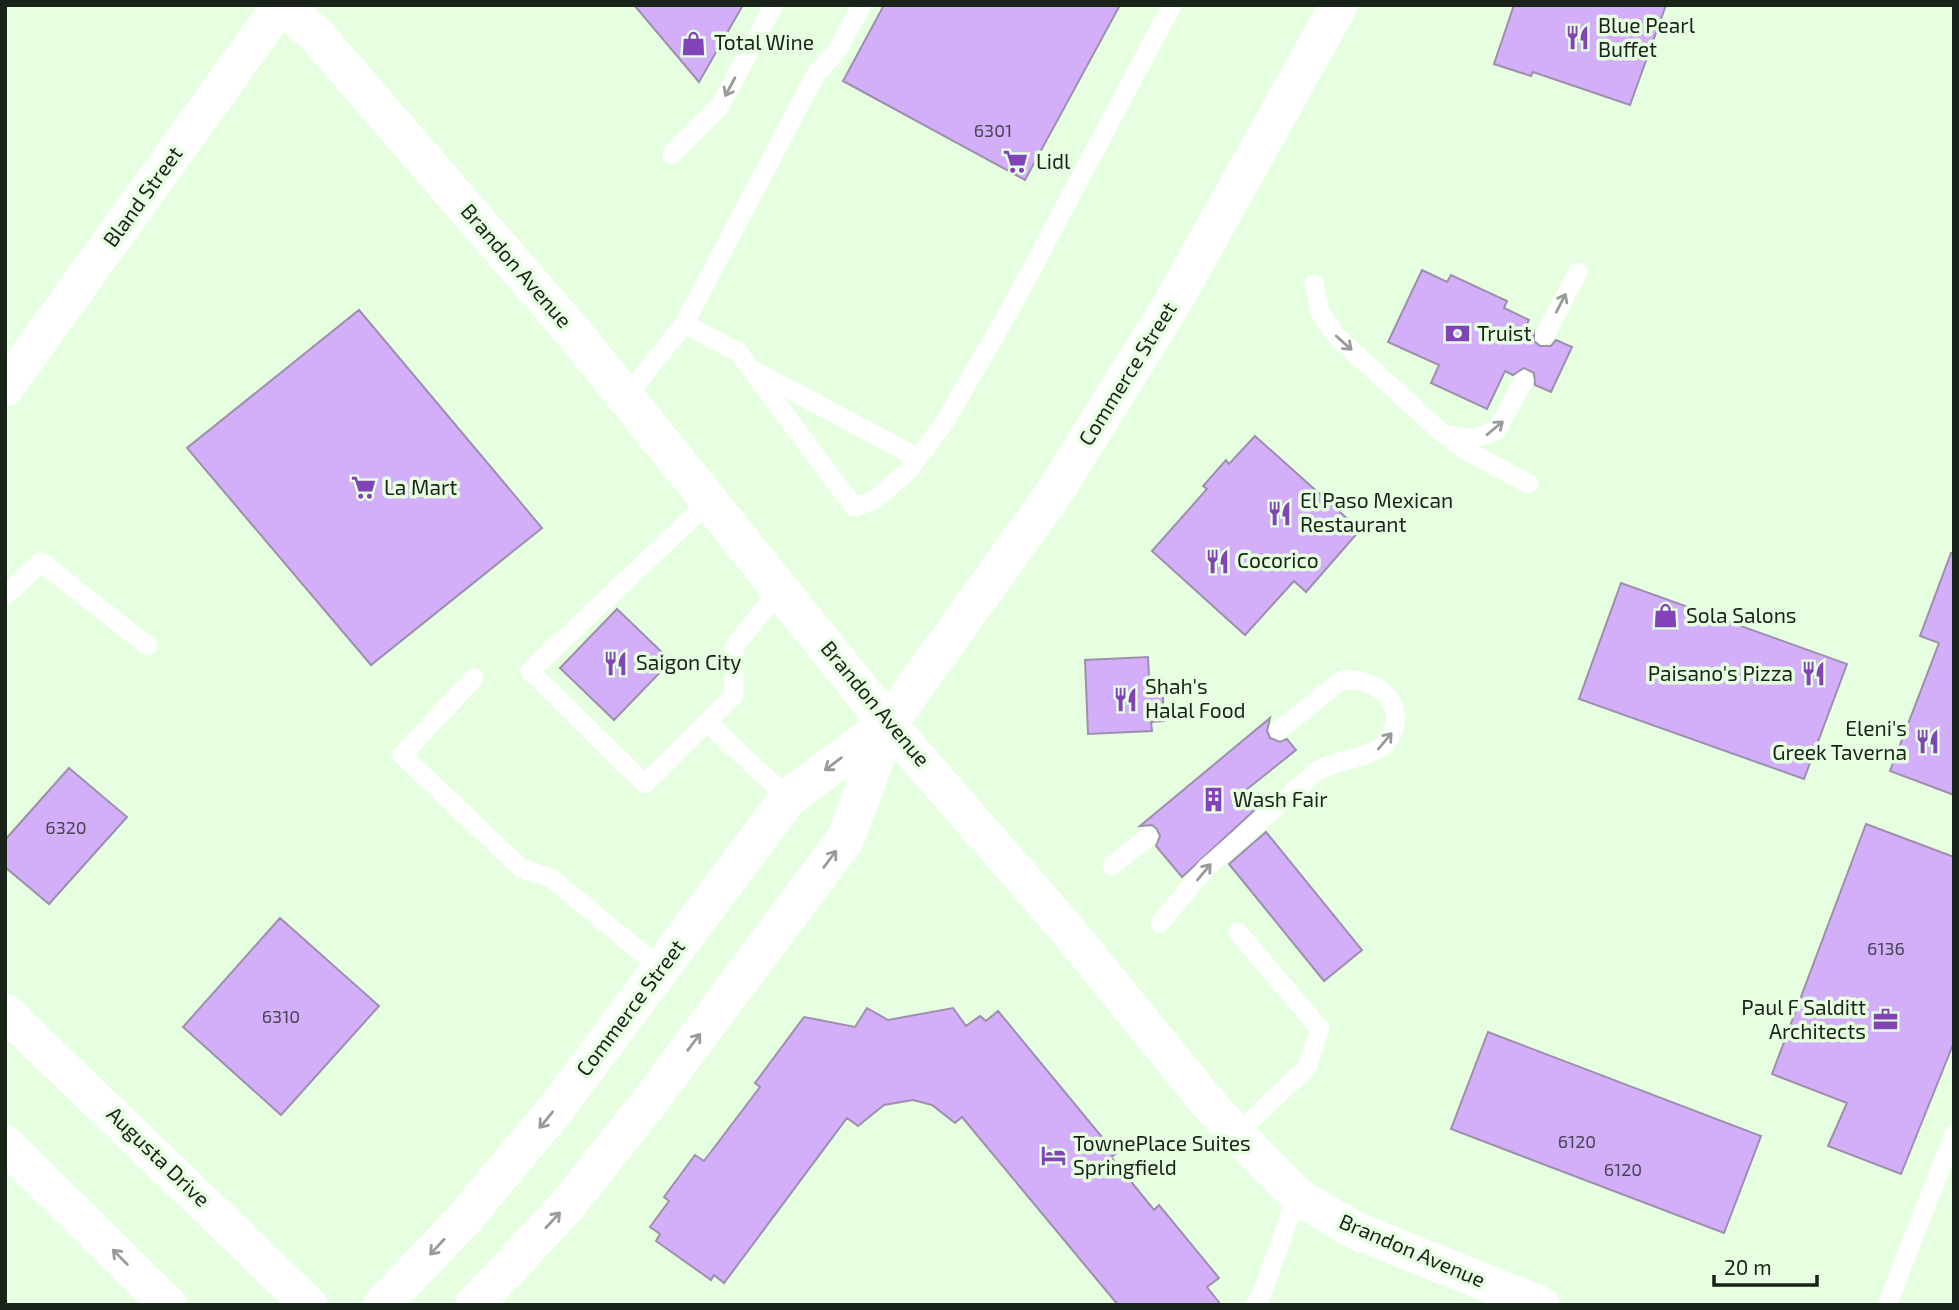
<svg xmlns="http://www.w3.org/2000/svg" width="1959" height="1310" font-family="'Exo 2',sans-serif">
  <style>
    .building { fill: #d3affa; stroke: #9d8fad; stroke-width: 2 }
    .lines { fill: none; stroke-linecap: round; stroke-linejoin: round }
    .service { stroke: #fff; stroke-width: 19 }
    .minor { stroke: #fff; stroke-width: 37 }
    .tertiary { stroke: #fff; stroke-width: 38 }
    .secondary { stroke: #fff; stroke-width: 38 }
    .motorway { stroke: #fff; stroke-width: 38 }
    .oneway { stroke: #989c98 }
    .labels { text-anchor: middle; stroke-width: 7; stroke-linejoin: round; paint-order: stroke }
    .number-label { font-size: 18px; fill: #484651 }
    .poi-label { font-size: 21px; fill: #1a2319; stroke: #e6ffe1; text-anchor: start }
    .street-label { font-size: 21px; fill: #1a2319; stroke: #e6ffe1 }
  </style>
  <rect width="100%" height="100%" fill="#e6ffe1"/>
  <!-- building -->
  <path class="building" d="M634,5H743L699,82Z
    M884,5H1120L1025,180L843,81Z
    M1514,5H1666L1630,105L1533,72L1531,76L1494,64Z
    M1422,270L1447,282L1451,275L1507,301L1504,308L1529,320L1526,326L1534,330V341L1540,346H1551L1556,340L1572,347L1551,392L1535,385L1534,373L1524,368L1513,375L1505,371L1487,409L1431,383L1439,365L1388,342Z
    M359,310L542,528L371,665L187,448Z
    M1255,436L1360,530L1306,592L1294,581L1245,635L1152,551L1207,489L1203,486L1226,460L1229,464Z
    M1951,553H1954V795L1890,771L1939,643L1920,636Z
    M1621,583L1847,664L1804,779L1579,699Z
    M617,609L671,661L614,720L560,668Z
    M1148,657L1149,677H1162L1164,721L1151,722L1152,731L1088,734L1085,660Z
    M1270,718L1267,731L1270,738L1280,742L1287,739L1296,750L1246,790L1259,806L1182,877L1156,846L1160,836L1157,829L1152,825L1140,826Z
    M69,768L127,817L49,904L5,867V840Z
    M1866,824L1954,857V1042L1901,1174L1828,1146L1847,1103L1772,1074Z
    M1266,832L1362,950L1324,981L1229,864Z
    M280,918L379,1006L281,1115L183,1027Z
    M867,1008L888,1020L953,1008L966,1026L980,1016L986,1021L998,1011L1116,1154L1111,1157L1154,1210L1159,1205L1219,1278L1207,1287L1221,1305H1118L962,1117L955,1123L932,1105L913,1100L884,1105L858,1126L847,1118L724,1283L714,1275L711,1280L656,1241L660,1234L650,1227L669,1201L664,1197L695,1155L704,1161L760,1087L755,1083L804,1017L855,1027Z
    M1488,1032L1761,1136L1724,1233L1451,1129Z"/>
  <g class="lines">
    <!-- service -->
    <path class="service" d="M862,5L836,52L816,74L684,324L738,352L854,507L875,500L909,470L943,425L1011,308L1172,5
      M672,154L720,106L774,5
      M1314,284L1320,312L1335,335L1442,433L1467,451L1529,484
      M1545,335L1578,272
      M755,371L918,458
      M627,396L684,324
      M1450,435L1472,439L1497,430L1524,380
      M710,501L530,671L645,784L734,695V647L780,589
      M5,596L41,562L148,646
      M474,678L402,755L522,869L551,878L660,968
      M708,723L788,798
      M1112,866L1148,837
      M1160,923L1206,868L1316,772C1338,756 1375,762 1390,737C1409,703 1375,677 1342,680L1279,730
      M1236,1135L1307,1067L1320,1029L1238,932
      M1254,1305L1261,1296L1297,1196
      M1887,1305L1954,1134"/>
    <!-- minor -->
    <path class="minor" d="M5,388L281,5
      M888,724L1064,926L1213,1109L1297,1196L1356,1231L1541,1305
      M5,1012L309,1305"/>
    <!-- tertiary -->
    <path class="tertiary" d="M283,5L318,37L578,338L888,724"/>
    <!-- secondary -->
    <path class="secondary" d="M382,1305L464,1219L559,1105L788,798L888,724
      M474,1305L566,1207L651,1100L846,838L888,724L1054,493L1173,302L1339,5"/>
    <!-- motorway -->
    <path class="motorway" d="M5,1144L168,1305"/>
  </g>
  <!-- one-way arrows -->
  <defs><path id="oneway-shaft" d="M-6 0H5M1.5-3L5.5 0L1.5 3" fill="none" stroke-width="1.6" stroke-linecap="round" stroke-linejoin="round" transform="scale(1.75)"/></defs>
  <g class="oneway">
    <use href="#oneway-shaft" transform="translate(730 87) rotate(118)"/>
    <use href="#oneway-shaft" transform="translate(1561 303) rotate(-63)"/>
    <use href="#oneway-shaft" transform="translate(1344 343) rotate(42)"/>
    <use href="#oneway-shaft" transform="translate(1495 428) rotate(-40)"/>
    <use href="#oneway-shaft" transform="translate(1385 741) rotate(-50)"/>
    <use href="#oneway-shaft" transform="translate(833 764) rotate(143)"/>
    <use href="#oneway-shaft" transform="translate(830 859) rotate(-53)"/>
    <use href="#oneway-shaft" transform="translate(1204 872) rotate(-50)"/>
    <use href="#oneway-shaft" transform="translate(694 1042) rotate(-53)"/>
    <use href="#oneway-shaft" transform="translate(546 1120) rotate(129)"/>
    <use href="#oneway-shaft" transform="translate(553 1220) rotate(-47)"/>
    <use href="#oneway-shaft" transform="translate(437 1247) rotate(133)"/>
    <use href="#oneway-shaft" transform="translate(120 1257) rotate(-135)"/>
  </g>
  <!-- icons -->
  <defs>
    <symbol id="restaurant-bare" viewBox="-9 -9 18 18"><path d="M-5-6h1v4h1v-4h1v4h1v-4h1v5L-1.5 .5V6h-2V.5L-5-1ZM5-6V6H3V1.5H1.5Q1.5-4 5-6Z" fill="#8343b8" stroke="#e6ffe1" stroke-width="2.5" paint-order="stroke"/></symbol>
    <symbol id="shop-bare" viewBox="-9 -9 18 18"><path d="M-5-2.5h2.3a2.7 3.5 0 0 1 5.4 0H5L5.5 6h-11ZM-1.5-2.5h3a1.5 2.3 0 0 0-3 0Z" fill="#8343b8" stroke="#e6ffe1" stroke-width="2.5" paint-order="stroke"/></symbol>
    <symbol id="supermarket-bare" viewBox="-9 -9 18 18"><path d="M-6-5.5h2.5l.6 2H6L4.5 2H-2.5L-4.4-4H-6ZM-1.5 3.2a1.3 1.3 0 1 0 .1 0ZM3 3.2a1.3 1.3 0 1 0 .1 0Z" fill="#8343b8" stroke="#e6ffe1" stroke-width="2.5" paint-order="stroke"/></symbol>
    <symbol id="bank-bare" viewBox="-9 -9 18 18"><path d="M-6-4H6V4H-6ZM0-2.3a2.3 2.3 0 1 0 0 4.6a2.3 2.3 0 1 0 0-4.6Z" fill="#8343b8" stroke="#e6ffe1" stroke-width="2.5" paint-order="stroke"/></symbol>
    <symbol id="building-bare" viewBox="-9 -9 18 18"><path d="M-4-6H4V6H1V3H-1V6H-4ZM-2.5-4.3h1.7v1.8h-1.7ZM.8-4.3h1.7v1.8H.8ZM-2.5-1h1.7V.8h-1.7ZM.8-1h1.7V.8H.8Z" fill="#8343b8" stroke="#e6ffe1" stroke-width="2.5" paint-order="stroke"/></symbol>
    <symbol id="office-bare" viewBox="-9 -9 18 18"><path d="M-6-3h4V-5.5h4V-3h4V5H-6ZM-1-4.5V-3h2v-1.5ZM-6 0V1H6V0Z" fill="#8343b8" stroke="#e6ffe1" stroke-width="2.5" paint-order="stroke"/></symbol>
    <symbol id="hotel-bare" viewBox="-9 -9 18 18"><path d="M-6-4.5h1.5V1H6V5H4.5V3h-9V5H-6ZM-4 0a1.8 1.8 0 1 1 3.6 0ZM.5 0V-2.5h3Q6-2.5 6 0Z" fill="#8343b8" stroke="#e6ffe1" stroke-width="2.5" paint-order="stroke"/></symbol>
  </defs>
  <g fill-rule="evenodd">
    <use href="#restaurant-bare" x="1560" y="20" width="35" height="35"/>
    <use href="#shop-bare" x="676" y="26" width="35" height="35"/>
    <use href="#supermarket-bare" x="998" y="144" width="35" height="35"/>
    <use href="#bank-bare" x="1440" y="316" width="35" height="35"/>
    <use href="#supermarket-bare" x="346" y="470" width="35" height="35"/>
    <use href="#restaurant-bare" x="1262" y="496" width="35" height="35"/>
    <use href="#restaurant-bare" x="1200" y="544" width="35" height="35"/>
    <use href="#shop-bare" x="1648" y="598" width="35" height="35"/>
    <use href="#restaurant-bare" x="598" y="646" width="35" height="35"/>
    <use href="#restaurant-bare" x="1796" y="656" width="35" height="35"/>
    <use href="#restaurant-bare" x="1108" y="682" width="35" height="35"/>
    <use href="#restaurant-bare" x="1910" y="724" width="35" height="35"/>
    <use href="#building-bare" x="1196" y="782" width="35" height="35"/>
    <use href="#office-bare" x="1868" y="1002" width="35" height="35"/>
    <use href="#hotel-bare" x="1036" y="1138" width="35" height="35"/>
  </g>
  <g class="labels">
    <!-- number labels -->
    <g class="number-label">
      <text x="993" y="137">6301</text>
      <text x="66" y="834">6320</text>
      <text x="1886" y="955">6136</text>
      <text x="281" y="1023">6310</text>
      <text x="1577" y="1148">6120</text>
      <text x="1623" y="1176">6120</text>
    </g>
    <!-- poi labels -->
    <g class="poi-label">
      <text x="1598" y="33">Blue Pearl<tspan x="1598" dy="24">Buffet</tspan></text>
      <text x="714" y="50">Total Wine</text>
      <text x="1036" y="169">Lidl</text>
      <text x="1477" y="341">Truist</text>
      <text x="384" y="495">La Mart</text>
      <text x="1300" y="508">El Paso Mexican<tspan x="1300" dy="24">Restaurant</tspan></text>
      <text x="1237" y="568">Cocorico</text>
      <text x="1686" y="623">Sola Salons</text>
      <text x="636" y="670">Saigon City</text>
      <text x="1793" y="681" text-anchor="end">Paisano's Pizza</text>
      <text x="1145" y="694">Shah's<tspan x="1145" dy="24">Halal Food</tspan></text>
      <text x="1907" y="736" text-anchor="end">Eleni's<tspan x="1907" dy="24">Greek Taverna</tspan></text>
      <text x="1233" y="807">Wash Fair</text>
      <text x="1866" y="1015" text-anchor="end">Paul F Salditt<tspan x="1866" dy="24">Architects</tspan></text>
      <text x="1073" y="1151">TownePlace Suites<tspan x="1073" dy="24">Springfield</tspan></text>
    </g>
    <!-- street labels -->
    <g class="street-label">
      <text transform="translate(143 197) rotate(-54)" y="7">Bland Street</text>
      <text transform="translate(516 266) rotate(49)" y="7">Brandon Avenue</text>
      <text transform="translate(1128 374) rotate(-58)" y="7">Commerce Street</text>
      <text transform="translate(875 704) rotate(50)" y="7">Brandon Avenue</text>
      <text transform="translate(631 1008) rotate(-53)" y="7">Commerce Street</text>
      <text transform="translate(158 1157) rotate(44)" y="7">Augusta Drive</text>
      <text transform="translate(1412 1251) rotate(23)" y="7">Brandon Avenue</text>
    </g>
  </g>
  <!-- border -->
  <rect width="1959" height="1310" fill="none" stroke="#1a2319" stroke-width="14"/>
  <!-- scale -->
  <path d="M1714 1275v10h103v-10" fill="none" stroke="#1a2319" stroke-width="3.5"/>
  <text x="1724" y="1275" font-size="21" fill="#1a2319" stroke="#e6ffe1" stroke-width="5" paint-order="stroke">20 m</text>
</svg>
